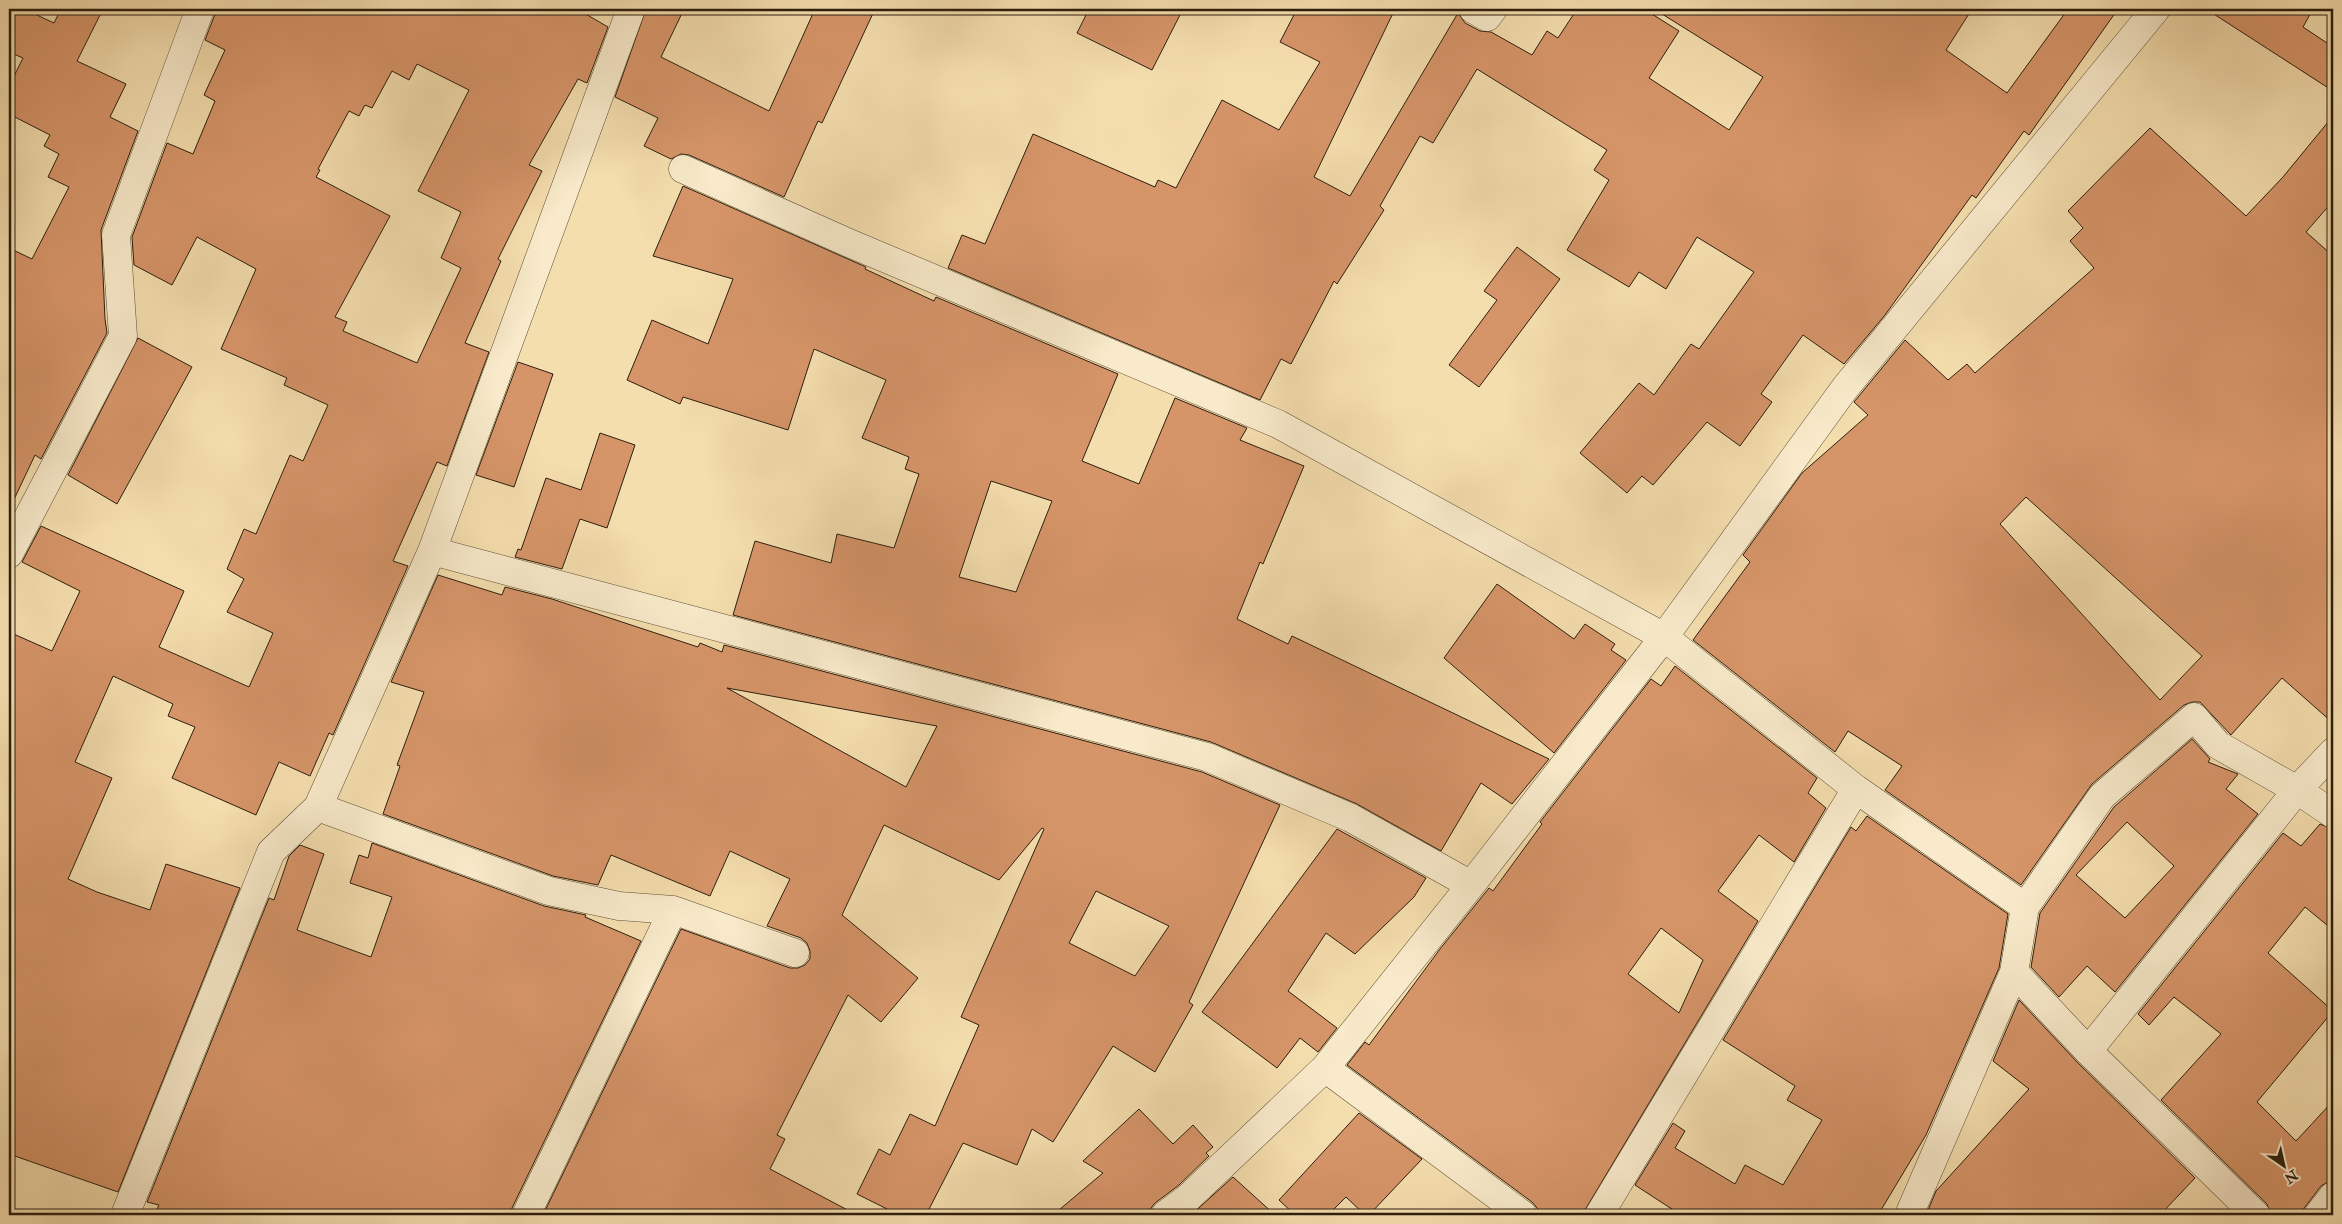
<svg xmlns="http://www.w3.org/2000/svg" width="2342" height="1224" font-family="'IM FELL Double Pica',serif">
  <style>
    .building { fill: #d69569; stroke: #2c1e0e; fill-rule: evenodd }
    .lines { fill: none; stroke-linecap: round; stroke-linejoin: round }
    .minor-casing { stroke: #5e4e36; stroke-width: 29 }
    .minor { stroke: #f8eaca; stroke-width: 28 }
  </style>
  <rect width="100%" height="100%" fill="#f5deae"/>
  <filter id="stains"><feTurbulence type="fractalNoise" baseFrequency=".004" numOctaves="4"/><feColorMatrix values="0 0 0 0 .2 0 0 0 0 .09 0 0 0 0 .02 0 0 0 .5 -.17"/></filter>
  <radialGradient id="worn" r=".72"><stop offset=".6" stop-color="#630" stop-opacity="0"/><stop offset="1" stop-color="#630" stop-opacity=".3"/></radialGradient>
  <!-- building -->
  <path class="building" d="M9,9H24L54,23L61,9H103L77,61L126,84L110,117L138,131L101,230L105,319L107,333L41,459L35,455L9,510V248L32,259L69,187L48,177L59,154L44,146L50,135L9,114V86L23,58L9,52Z
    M217,9H577L608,27L587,83L578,79L529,165L542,171L498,259L501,261L465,343L489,352L447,466L437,462L393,561L408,566L333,735L329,733L310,776L279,762L256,815L172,778L195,727L168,716L173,704L113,676L75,762L112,778L68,879L97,892L150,910L166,864L240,888L118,1192L9,1154V632L52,651L80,591L22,562L41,526L184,591L159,647L249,687L273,633L227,612L244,579L227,569L244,529L256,534L290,455L303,461L328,405L284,385L287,378L221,349L256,269L197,237L172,285L134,265L132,237L167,143L193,154L215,101L204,95L225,50L205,40ZM417,64L469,90L418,191L461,212L441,258L461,268L417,363L343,331L347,322L335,317L390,216L316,177L320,170L318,169L349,111L359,116L365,105L372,108L392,71L409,80Z
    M646,9H684L661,57L769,111L815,9H875L822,123L818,121L784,197L689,155L681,154L671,159L644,146L658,118L615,97Z
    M1089,9H1183L1152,70L1077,33Z
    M1297,9H1395L1314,177L1350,196L1458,13L1465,23L1480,31L1491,32L1532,55L1547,31L1558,38L1577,9H1644L1679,31L1649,78L1729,130L1763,77L1654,9H1972L1946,50L2007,93L2068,9H2118L2029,135L2024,131L1976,198L1972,195L1885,315L1844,364L1803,335L1761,394L1772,402L1740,446L1707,422L1653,485L1642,476L1627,493L1580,453L1639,383L1654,395L1691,344L1699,349L1754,272L1697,237L1666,289L1639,272L1629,287L1567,250L1609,180L1594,170L1607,150L1477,69L1433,143L1420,136L1380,206L1384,210L1337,284L1334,281L1291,364L1281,359L1260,400L948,268L962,235L985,244L1033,134L1155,187L1158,180L1176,188L1222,100L1279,130L1320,62L1280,42Z
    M2206,9H2313L2303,27L2333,47V91Z
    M2333,116V201L2306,232L2333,256V723L2282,678L2231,735L2200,702H2192L2184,705L2092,784L2021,885L1885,790L1902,766L1848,731L1835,752L1693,640L1750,562L1743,555L1802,473L1868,415L1854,402L1905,340L1948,380L1967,364L1975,373L2094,268L2070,241L2083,228L2068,211L2150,128L2246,216L2283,177ZM2026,497L2202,656L2160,700L2000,524Z
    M683,186L866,267L865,269L934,301L936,297L1118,374L1082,461L1139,484L1175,398L1247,428L1240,440L1304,466L1263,564L1260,562L1237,619L1288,644L1292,636L1549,759L1512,804L1481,783L1441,851L1357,804L1211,742L733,615L755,541L831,563L837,534L894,548L919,474L905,469L909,457L862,438L886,380L814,349L788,430L683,397L680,404L627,380L652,320L708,344L733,279L653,256ZM991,481L1052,501L1016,592L959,577Z
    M1517,247L1560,279L1479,387L1449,365L1497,300L1484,291Z
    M138,338L192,367L117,504L68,475Z
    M518,362L553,374L514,487L476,475Z
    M600,433L635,445L607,528L580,519L562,569L515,557L518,549L521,550L546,478L581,490Z
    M438,575L502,595L505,587L552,599L698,647L700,643L722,652L724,645L1202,772L1280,805L1189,1002L1193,1005L1155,1072L1113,1046L1053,1142L1032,1129L1017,1165L963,1143L926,1215H899L857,1194L879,1149L890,1155L910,1114L935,1126L979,1025L961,1017L1044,829L1042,828L999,880L884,825L842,915L918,978L881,1022L848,995L777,1135L785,1139L770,1169L857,1215H543L681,929L790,968H798L805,965L810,959V951L807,943L801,938L767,926L790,879L730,851L710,896L611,855L598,885L553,876L383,814L400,766L397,765L424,692L391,682ZM727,688L937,726L906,787ZM1096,891L1169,926L1135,976L1069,943Z
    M1497,584L1574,639L1585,624L1615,644L1611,650L1626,660L1554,753L1444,658Z
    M1675,666L1817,778L1808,793L1826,808L1794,862L1759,835L1718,891L1758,921L1585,1210L1581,1215H1543L1532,1202L1347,1065L1365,1042L1369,1045L1440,949L1489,888L1493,891L1542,824L1540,822L1651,679L1661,686ZM1661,928L1703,960L1679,1013L1628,974Z
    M2192,739L2210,759L2208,762L2238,774L2226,789L2258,814L2115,992L2087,966L2059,997L2031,967L2040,913L2114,807ZM2127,822L2174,866L2125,918L2076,875Z
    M1867,816L2008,914L1999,968L1926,1135L1878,1215H1681L1635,1185L1673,1123L1685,1131L1675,1148L1735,1184L1745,1165L1783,1185L1822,1120L1787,1100L1795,1086L1723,1040L1851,827L1856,831Z
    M2320,824L2333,829V930L2305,907L2268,953L2333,1011L2257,1102L2296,1141L2333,1101V1179L2321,1186L2299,1215H2271L2267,1204L2161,1100L2221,1034L2174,997L2149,1025L2138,1014L2283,833L2301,846Z
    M1337,829L1426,878L1414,897L1355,954L1326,933L1288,991L1337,1028L1318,1052L1300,1038L1277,1068L1202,1012Z
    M372,843L544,906L586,915L585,917L641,941L512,1208L511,1215H154L159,1205L147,1202L269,898L274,900L289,856L300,845L324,854L297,930L371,957L392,897L350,883L359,855L368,858Z
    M2019,1000L2077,1062L2195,1178L2160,1215H1926L1936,1191L2029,1089L1993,1061Z
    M1139,1109L1173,1144L1193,1125L1213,1147L1206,1153L1209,1156L1179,1185L1155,1203L1151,1208L1150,1215H1053L1103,1173L1083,1161Z
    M1359,1113L1422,1159L1369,1215H1365L1346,1197L1328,1215H1295L1279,1200Z
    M1233,1177L1275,1215H1191Z"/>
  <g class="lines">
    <defs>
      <path id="minor" d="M1473,9L1487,17L1493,9
        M683,169L849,243L1278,424L1664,637L1856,789L2025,907
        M432,551L1207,757L1351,818L1471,885
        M9,554L123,336L116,235L200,9
        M318,807L549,891L619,906L673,910L795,953
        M2014,972L2088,1051L2256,1215
        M2088,1051L2297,790L2333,752
        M1325,1068L1523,1215
        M125,1215L271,852L318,807L432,551L631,9
        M526,1215L673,910
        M1165,1215L1189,1197L1325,1068L1471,885L1664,637L1845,388L2156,9
        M1599,1215L1856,789
        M1909,1215L2014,972L2025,907L2102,796L2194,717L2218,745L2297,790L2333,814
        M2318,1215L2333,1196"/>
    </defs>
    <!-- minor casing -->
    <use href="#minor" class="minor-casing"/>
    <!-- minor -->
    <use href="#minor" class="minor"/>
  </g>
  <!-- margin -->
  <rect width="2342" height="1224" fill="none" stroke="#f5deae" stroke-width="30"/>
  <rect x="10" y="10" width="2322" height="1204" fill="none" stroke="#2c1e0e" stroke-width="2.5"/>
  <rect x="15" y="15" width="2312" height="1194" fill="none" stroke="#2c1e0e"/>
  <!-- north arrow -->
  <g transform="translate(2284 1166) rotate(146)" stroke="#f8eaca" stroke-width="4" paint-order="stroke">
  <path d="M0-4L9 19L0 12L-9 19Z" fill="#2c1e0e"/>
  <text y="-8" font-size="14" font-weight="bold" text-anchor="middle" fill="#2c1e0e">N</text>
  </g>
  <rect width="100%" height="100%" filter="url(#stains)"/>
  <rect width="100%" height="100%" fill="url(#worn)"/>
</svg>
